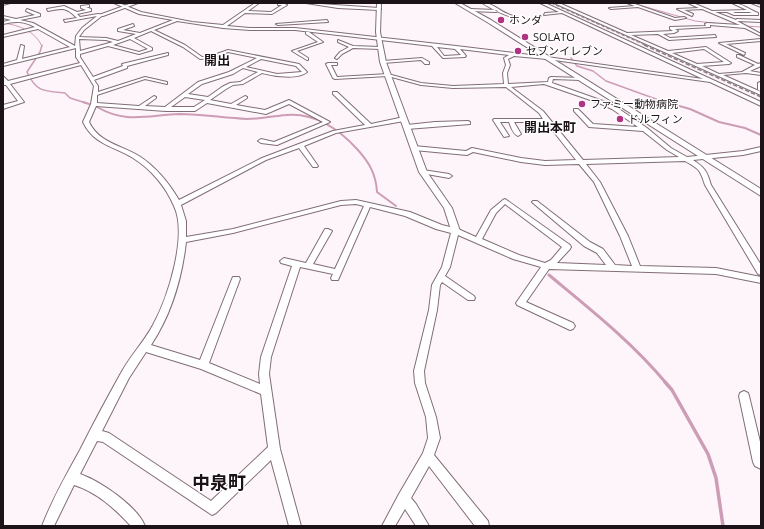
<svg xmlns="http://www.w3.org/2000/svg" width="764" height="529" font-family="'Open Sans','Noto Sans JP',sans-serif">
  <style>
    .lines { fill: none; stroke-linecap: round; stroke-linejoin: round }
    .stream-far4 { stroke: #cd9db6; stroke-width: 1 }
    .stream-far3 { stroke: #cd9db6; stroke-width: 1.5 }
    .stream-far2 { stroke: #cd9db6; stroke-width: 2 }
    .stream-far1 { stroke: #cd9db6; stroke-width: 3 }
    .stream { stroke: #cd9db6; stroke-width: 3.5 }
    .minor-casing { stroke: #816d77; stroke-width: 2 }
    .tertiary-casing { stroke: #816d77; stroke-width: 2 }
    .secondary-casing { stroke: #816d77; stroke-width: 2 }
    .minor { fill: #fff; fill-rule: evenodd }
    .tertiary { fill: #fff; fill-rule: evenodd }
    .secondary { fill: #fff; fill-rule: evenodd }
    .rail-far1 { stroke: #887f84; stroke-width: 1; stroke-dasharray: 3.5 2; stroke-linecap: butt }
    .rail { stroke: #887f84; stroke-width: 1.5; stroke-dasharray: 4.5 2; stroke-linecap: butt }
    .poi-dot { fill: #b03383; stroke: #fff; stroke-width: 1.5 }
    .labels { text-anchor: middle; stroke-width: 3; stroke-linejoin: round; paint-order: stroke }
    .far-poi-label { font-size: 11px; fill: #1b1317; stroke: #fff; text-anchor: start }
    .far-quarter-label { font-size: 13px; font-weight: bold; fill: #1b1317; stroke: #fff }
    .near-quarter-label { font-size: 18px; font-weight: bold; fill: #1b1317; stroke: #fff }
  </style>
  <rect width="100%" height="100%" fill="#fef5fa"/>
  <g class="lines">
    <!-- stream-far4 -->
    <path class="stream-far4" d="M632,3L695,21L731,25
      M3,23C19,25 35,31 42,46
      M744,26L761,27"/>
    <!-- stream-far3 -->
    <path class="stream-far3" d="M42,45L40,52L27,72C36,92 44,91 65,93L70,98L86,103
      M571,58L577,66L593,71L606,81L667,103"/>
    <!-- stream-far2 -->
    <path class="stream-far2" d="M83,102L89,104
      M665,102L690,109L719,122L745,128L761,135
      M97,107C126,124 148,115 180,114C202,114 224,118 247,119C260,119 273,116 286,115C314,112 339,129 357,149C369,162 376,174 377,192L396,206"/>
    <!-- stream-far1 -->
    <path class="stream-far1" d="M549,275C590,309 632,342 666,383"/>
    <!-- stream -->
    <path class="stream" d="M665,382L672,390L708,454L716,478L723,526"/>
    <defs>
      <path id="minor" d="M3,3H10L3,5Z
        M114,3H119L141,12L192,22L223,25L255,3H259L248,11L271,12L282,5H278V3H283L287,5L272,14L245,13L227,26L250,28H295L456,46L547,57L703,79L562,13L544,15L545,13L559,12L540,3H545L761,102V106L759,105L710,82L547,59L514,56L508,59L510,65L507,73L508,84L548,82L549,78L551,77L583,78V79L581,80L553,79L552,83L603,101L616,107L647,128L671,148L687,157L743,151L761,147V151L743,155L693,160C705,168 707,171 711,185L761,265V275L758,274L705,185C700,169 699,169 685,161L586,164L600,182L628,236L640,266L716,268L761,277V283L716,274L549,269L526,302L573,323L575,326L573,329L570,330L517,305L516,303L541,267L513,259L458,235L450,267L445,276L474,296L475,298L474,300H468L442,282L440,285L437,310L424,371L425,383L436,417L440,438L434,455L488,521L489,526H475L429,466L411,498L416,504L429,526H416L405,509L395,526H382L399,494L423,453L428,438L426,417L415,383L414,371L429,310L432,285L442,267L451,233L436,229L405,216L370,207L338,280H332L331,278L333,274L300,267L271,357L269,374L280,449L301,526H289L271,460L216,513L212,515L103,442L97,441L80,474C100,481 137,506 145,526H131C115,509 97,492 74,485L54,526H42C52,500 66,475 80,450C93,424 107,398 121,373C130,356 144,342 153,325C168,298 188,235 174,206C166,187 151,169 133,158C114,146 94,145 83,122L91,104L94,86L81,65L10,84L24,102L3,109V105L18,101L6,85H3V83L4,82L3,76L8,81L80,63L76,57V48L3,66V64L17,60L21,45L24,46L22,59L70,47L38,29L3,37V35L35,27C24,21 15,21 3,24V22L11,20L3,18V16L16,19L35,15L26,11L27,9L40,14V16L20,20L33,23L75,46L76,36L82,28L97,16L65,22L64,20L77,18C66,7 63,8 48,11L47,9L64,6L77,12L86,10L81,8V6L89,5V7H86L91,9V11L77,14L80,17L98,14L103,15L84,30L79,37L106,38L118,41L136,34L118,31V29L133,24L134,26L123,30L140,33L173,20L139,14ZM177,21L223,28L250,30H295L432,46L443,58L465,57L466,56L460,49L509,55L504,58L506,65L503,73L504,84L453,86L421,83L388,74L337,77L331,65H337V63H328L326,64L333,78L335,79L388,76L421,85L453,88L506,87L539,113L543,119H494L493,120L504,137L509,136L500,122H509C511,127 513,134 518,136L521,134L514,122H546L576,160L545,161L521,158L472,148L466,151L414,146L411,148L414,150L467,155L473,152L521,162L545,165L579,164L594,182L620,236L632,266L615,265L603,249L590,242L537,201H533L532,202L533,203L584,246L597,253L606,265L557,263L570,249L571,247L570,245L505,199L503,200L491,210L476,237L458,229L442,225L410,212L356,200L341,201L233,229L186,237V221L181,205L266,160L299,148L313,167H317L318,166L304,146L336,133L404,121L407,119L404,117L371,124L337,92H333V94L365,125L333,131L262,158L179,200C169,183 156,167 139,156C121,145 99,143 89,122L96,106L166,111H195L207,103L266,114L289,104L323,122L274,142L261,139L258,141L261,143L277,145L330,122L289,100L265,110L236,105L247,98V97L245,96L231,104L210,100L226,89L233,85L243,84L262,73C274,76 297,80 307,72L299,64L228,50L211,56L202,57L185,45L154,30ZM151,31L183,47L200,59L212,58L228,52L257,58L229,72L198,82L165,107L145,106L156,98V97L154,96L139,106L97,103V95L145,79L167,84V82L145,77L98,92V86L94,80L127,68V66L168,55V53L122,64L123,66L93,77L80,57V54L108,46L139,54L152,50V48L134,38ZM79,39L106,40L113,42L80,51ZM130,39L148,49L139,52L113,45ZM437,47L455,49L461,55L444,56ZM261,59L296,66L302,72L277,74L246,67ZM243,68L258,72L240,82L230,83L222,87L208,97L188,94L202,84L233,74ZM544,84L599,103L612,109L638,127L593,124L578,109H574V111L589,127L643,131L667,150L679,157L583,160L543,111L511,87ZM185,97L205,100L194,107H171ZM356,204L364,206L335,269L313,264L332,231L328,229H325L306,263L284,258L280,261L281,263L292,266L261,357L259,374L260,384L209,363L240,279L239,277H233L232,279L200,360L151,345C171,315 182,278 186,242L233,233L341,205ZM505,204L562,247L551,260L545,263L519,255L482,239L496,213ZM146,352L201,369L261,394L268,447L211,501L109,433L102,431L129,378Z
        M306,3L379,8L381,9L379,10L338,8Z
        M482,3C494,3 499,11 508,14C511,16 515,16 518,17L516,18C505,16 492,9 482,3Z
        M554,3H559L627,33L673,31L670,29V27L705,26H706L705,24L707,23L740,25L702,9L684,10L693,14L692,16L677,9L699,8L688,3H693L712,11L747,10L732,3C742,3 750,10 758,13V15H734L727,12H715L736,20L737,19L761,20V22L737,21L761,34V36L745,28L710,25V27L675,29L678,31L674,33L663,34L670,38L715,35L716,37L669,40L658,34L631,35L668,51L706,47L731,63L729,64L702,66L719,74L742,72L755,65L737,57V55H739L758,64L761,63V66L750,71L761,73V75L746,73L723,75L761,92V95ZM733,12H749L752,13H735ZM704,49L724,62L697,64L672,53Z
        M627,3H632L675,18L684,17L686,18L675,20L638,7L611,9L609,8L635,6Z
        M751,3L761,5V7Z
        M470,9L496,10L498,11L496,12L469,11Z
        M327,20L328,22L278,25L276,24Z
        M306,32H309L323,42L297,51L308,58V60H307L292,51L318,42L306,34Z
        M761,39V41L726,44L745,53L744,55L719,43Z
        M338,40L353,46L380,47L382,48L380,49L353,48L342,54L337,59L335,58L340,52L349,47L338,42Z
        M422,58L429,62V64H425L421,60L383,63L381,62L383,61Z
        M760,82H761L760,91L758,90V83Z
        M468,121L470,122V124L407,129L404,127L407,125L435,122Z
        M423,170L449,174L452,176L449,178L421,173L420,172Z
        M744,391L748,393L749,396L761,446V469L755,466L753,462L739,396L740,393Z"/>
      <path id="tertiary" d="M132,3H138L103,16L99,15Z
        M377,3H381L380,32L386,62L427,172L452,208L460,231L458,233H452L444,208L419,172L380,62L376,32Z"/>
      <path id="secondary" d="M455,3H460L491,20L761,189V196L487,22Z"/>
    </defs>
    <!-- minor casing -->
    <use href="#minor" class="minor-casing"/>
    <!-- tertiary casing -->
    <use href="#tertiary" class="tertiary-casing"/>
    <!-- secondary casing -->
    <use href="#secondary" class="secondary-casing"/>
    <!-- minor -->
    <use href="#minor" class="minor"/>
    <!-- tertiary -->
    <use href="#tertiary" class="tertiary"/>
    <!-- secondary -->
    <use href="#secondary" class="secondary"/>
    <!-- rail-far1 -->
    <path class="rail-far1" d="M551,3L647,46"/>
    <!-- rail -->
    <path class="rail" d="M644,45L761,97"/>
  </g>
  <!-- markers -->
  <g class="poi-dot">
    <circle cx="501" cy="20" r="4"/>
    <circle cx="525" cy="37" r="4"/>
    <circle cx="518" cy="51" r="4"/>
    <circle cx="582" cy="104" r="4"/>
    <circle cx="620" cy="119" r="4"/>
  </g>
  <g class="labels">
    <!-- far-poi labels -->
    <g class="far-poi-label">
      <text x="509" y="24">ホンダ</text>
      <text x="533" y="41">SOLATO</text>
      <text x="526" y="55">セブンイレブン</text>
      <text x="590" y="108">ファミー動物病院</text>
      <text x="628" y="123">ドルフィン</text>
    </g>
    <!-- far-quarter labels -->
    <g class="far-quarter-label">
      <text x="217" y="65">開出</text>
      <text x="550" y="132">開出本町</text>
    </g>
    <!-- near-quarter labels -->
    <g class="near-quarter-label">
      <text x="219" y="489">中泉町</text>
    </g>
  </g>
  <!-- border -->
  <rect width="764" height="529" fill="none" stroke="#1b1317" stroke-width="8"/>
</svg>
